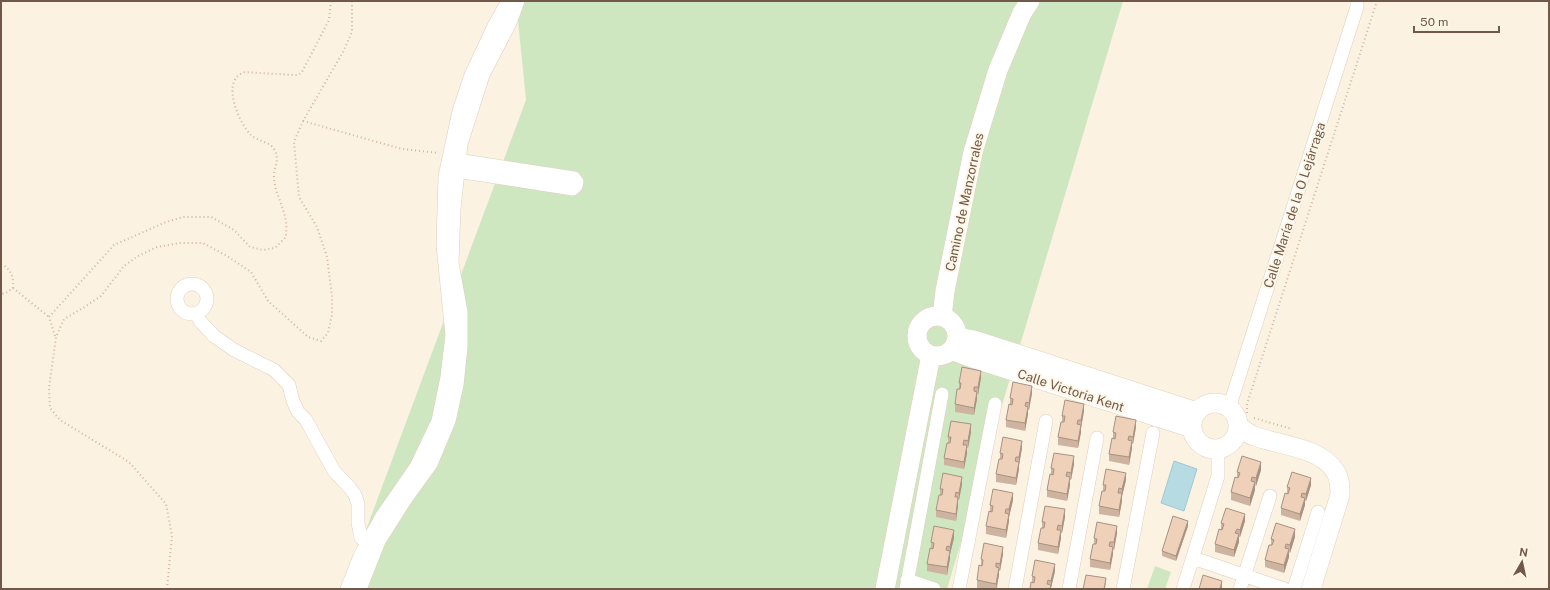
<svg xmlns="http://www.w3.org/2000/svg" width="1550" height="590" font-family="'Public Sans',sans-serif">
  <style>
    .green { fill: #cfe7c1 }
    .water { fill: #b7dbe3; stroke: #9ec9d4 }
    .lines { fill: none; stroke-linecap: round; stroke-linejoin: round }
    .street-casing { stroke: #decebe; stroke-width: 14 }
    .secondary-casing { stroke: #e3d0bc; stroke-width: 20 }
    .path { stroke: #d3b59e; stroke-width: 2; stroke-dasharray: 1 3; stroke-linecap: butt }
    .street { stroke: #fff; stroke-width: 13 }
    .secondary { stroke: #fff; stroke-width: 19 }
    .wall { fill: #ceb4a0 }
    .shaded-wall { fill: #a79282 }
    .building { fill: #efd1ba; stroke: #a79282 }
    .labels { text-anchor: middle; stroke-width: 4; stroke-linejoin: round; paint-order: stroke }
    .street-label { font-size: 13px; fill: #705949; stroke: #fef6e7 }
  </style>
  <rect width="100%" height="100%" fill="#fbf2e1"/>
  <!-- green -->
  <path class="green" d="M516,1H1123L947,589H344L526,100Z
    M1155,566L1171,572L1165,589H1147Z"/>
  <!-- water -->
  <path class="water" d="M1174,461L1197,469L1184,511L1161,503Z"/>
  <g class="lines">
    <defs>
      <path id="street" d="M450,170L573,189L576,186L577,182L574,178L451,159
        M177 299a15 15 0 1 1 30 0a15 15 0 1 1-30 0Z
        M196,313L200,321L214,336L234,350L274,370L289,385L293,401L298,412L306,420L334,471L350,488L355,495L358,504V523L361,538L374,545
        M1229,408L1357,7V1
        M1193,558L1284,589
        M907,580L934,589
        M347,589L360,556L382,516L416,467L438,421L447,377L452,335L443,245L445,176L459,111L471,75L494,26L508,1
        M360,589L379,541L405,500L431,464L449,421L457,385L461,347V312L452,263L454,208L461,144L483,75L510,23L518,1
        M906,589L942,394
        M959,589L995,404
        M1015,589L1046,421
        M1069,589L1097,438
        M1123,589L1153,433
        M1183,589L1218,476V448
        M1240,589L1270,496
        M1294,589L1318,512"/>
      <path id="secondary" d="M917 336a20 20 0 1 1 40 0a20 20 0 1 1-40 0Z
        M942,317L945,291L973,152L998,70L1022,13L1030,1
        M957,337L974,340L1197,412
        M951,350L969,357L1192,428
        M1192 426a23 23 0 1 1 46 0a23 23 0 1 1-46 0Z
        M1238,426C1243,429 1248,434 1254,436C1278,445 1320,447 1335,471C1340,478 1340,487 1340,495L1311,589
        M885,589L931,355"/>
    </defs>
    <!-- street casing -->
    <use href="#street" class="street-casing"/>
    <!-- secondary casing -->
    <use href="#secondary" class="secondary-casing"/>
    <!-- path -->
    <path class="path" d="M303,121L402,149L439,153
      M1,264C11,269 14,277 13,288L6,293L1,294
      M13,288L49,317
      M55,336L49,317L114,245L166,222L183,217H211L234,230L250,247L263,250L275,248L286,237C286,232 287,227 286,222C284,207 275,193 274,178C273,168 280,161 275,151C271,141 258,142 251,135C238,122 220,79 245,72L294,75H298L302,72L329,20L331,1
      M1247,413V404L1377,1
      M1254,418L1292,429
      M167,589L172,536L166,504L129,462L60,420L50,408L49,388L56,337L64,319L83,308L101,296L124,266L138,256L157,247L180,243H203L227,256L251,272L268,301L308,337L321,341L328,333L332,315V296L327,257L317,227L299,197L294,142L303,121L343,52L352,32V1"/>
    <!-- street -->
    <use href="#street" class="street"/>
    <!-- secondary -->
    <use href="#secondary" class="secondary"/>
  </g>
  <!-- wall -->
  <path class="wall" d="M981,378L978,395L977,394V399L974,415L955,412V404L959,389V383Z
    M1032,393L1029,410H1028V414L1025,431L1006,427V420L1010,404V398Z
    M1084,411L1081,428V427V432L1078,448L1058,445V437L1062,422V416Z
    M1136,427L1133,444H1132V448L1129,465L1109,461V454L1113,438V432Z
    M971,432L968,448H967V453L964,469L944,465V458L948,443V437Z
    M1022,448L1019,465V469L1016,485L996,482V474L1000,459V453Z
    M1074,464L1071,480H1070V485L1067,501L1047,497V490L1051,475V468Z
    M1261,470L1256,486L1255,485V490L1250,506L1231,500V492L1237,478V472Z
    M1126,480L1122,496V501L1119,517L1099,514V506L1103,491V485Z
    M962,484L959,500H958V505L956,521L936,517V510L940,495V489Z
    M1311,485L1306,501H1305V505L1300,521L1281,515V508L1287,493V487Z
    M1013,500L1009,517V521L1006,538L986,534V526L990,511V505Z
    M1065,517L1062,533H1061V538L1058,554L1038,550V543L1042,528V522Z
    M1245,521L1240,537H1239V542L1234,557L1215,552V544L1221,530V523Z
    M1188,526L1176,561L1162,556V551Z
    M1117,533L1114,550H1113V554L1110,570L1090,567V559L1094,544V538Z
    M1295,537L1290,553L1289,552V557L1284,573L1265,567V560L1271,545V539Z
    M954,538L950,554V558L947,575L927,571V564L931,548V542Z
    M1003,554L1000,571H999V575L997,589H983L977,588V580L981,565V559Z
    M1055,571L1051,588V589L1032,582V576Z"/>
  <!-- shaded-wall -->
  <path class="shaded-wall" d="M981,371V378L978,395V387Z
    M1032,386V393L1029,410V403Z
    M977,392V399L974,415V408Z
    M1084,404V411L1081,428V420Z
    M1028,407V414L1025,431V423Z
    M1136,420V427L1133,444V437Z
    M971,424V432L968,448V441Z
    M1081,425V432L1078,448V441Z
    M1022,441V448L1019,465V457Z
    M1132,441V448L1129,465V457Z
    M967,445V453L964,469V462Z
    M1074,456V464L1071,480V473Z
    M1019,462V469L1016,485V478Z
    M1261,462V470L1256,486V478Z
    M1126,473V480L1122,496V489Z
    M962,477V484L959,500V493Z
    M1070,477V485L1067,501V494Z
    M1311,478V485L1306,501V494Z
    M1255,482V490L1250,506V498Z
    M1013,493V500L1009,517V509Z
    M1122,493V501L1119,517V510Z
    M958,497V505L956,521V514Z
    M1305,498V505L1300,521V514Z
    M1065,509V517L1062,533V526Z
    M1009,514V521L1006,538V530Z
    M1245,514V521L1240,537V530Z
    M1188,521V526L1176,561V556Z
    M1117,526V533L1114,550V542Z
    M1295,529V537L1290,553V545Z
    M954,530V538L950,554V547Z
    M1061,530V538L1058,554V547Z
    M1239,534V542L1234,557V550Z
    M1003,547V554L1000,571V564Z
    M1113,547V554L1110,570V563Z
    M1289,549V557L1284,573V565Z
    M950,551V558L947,575V567Z
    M1055,564V571L1051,588V581Z
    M999,568V575L996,589V584Z
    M1106,578L1105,589H1104Z
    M1222,581V589H1220Z"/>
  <!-- building -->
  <path class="building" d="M962,367L981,371L978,387H974V391L977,392L974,408L955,404L957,389H960L961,383H959Z
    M1013,382L1032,386L1029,403L1026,402L1025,406L1028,407L1025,423L1006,420L1009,404L1012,405L1013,399L1010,398Z
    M1065,400L1084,404L1081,420H1078L1077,424L1081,425L1078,441L1058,437L1061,422H1064L1065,416H1062Z
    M1116,416L1136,420L1133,437L1129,436L1128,440L1132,441L1129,457L1109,454L1112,438L1115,439L1116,433L1113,432Z
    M951,421L971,424L968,441L964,440L963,445H967L964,462L944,458L947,443H950L951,437H948Z
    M1003,437L1022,441L1019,457H1016L1015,461L1019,462L1016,478L996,474L999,459H1002L1003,454L1000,453Z
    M1054,453L1074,456L1071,473L1067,472L1066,476L1070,477L1067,494L1047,490L1050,474L1053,475L1054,469L1051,468Z
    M1242,456L1261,462L1256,478L1252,477L1251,481L1255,482L1250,498L1231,492L1235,477L1238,478L1240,473L1237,472Z
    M1106,469L1126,473L1122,489L1119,488L1118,493H1122L1119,510L1099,506L1102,491H1105L1106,485H1103Z
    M1292,472L1311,478L1306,494L1302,493L1301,497L1305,498L1300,514L1281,508L1285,493L1288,494L1290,488L1287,487Z
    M943,473L962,477L959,493L956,492L955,497H958L956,514L936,510L939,495H942L943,489H940Z
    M993,489L1013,493L1009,509H1006L1005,513L1009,514L1006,530L986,526L989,511L992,512L993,506L990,505Z
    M1045,506L1065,509L1062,526L1058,525L1057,530H1061L1058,547L1038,543L1041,528H1044L1045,522H1042Z
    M1226,508L1245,514L1240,530L1237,529L1235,533L1239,534L1234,550L1215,544L1219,529L1222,530L1224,524L1221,523Z
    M1173,516L1188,521L1176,556L1162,551Z
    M1097,522L1117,526L1114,542H1110L1109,546L1113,547L1110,563L1090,559L1093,544H1096L1097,539L1094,538Z
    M1276,523L1295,529L1290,545L1286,544L1285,548L1289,549L1284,565L1265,560L1269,545H1272L1274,540L1271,539Z
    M934,526L954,530L950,547L947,546L946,550L950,551L947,567L927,564L930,548L933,549L934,543L931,542Z
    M984,543L1003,547L1000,564L996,563V567L999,568L996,584L977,580L979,565L982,566L983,560L981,559Z
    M1035,560L1055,564L1051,581L1048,580L1047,584L1051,585L1050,589H1030L1031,582L1034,583L1035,577L1032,576Z
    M1086,575L1106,578L1104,589H1083Z
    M1203,575L1222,581L1220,589H1199Z"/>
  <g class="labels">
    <!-- street labels -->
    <g class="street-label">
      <text transform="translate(964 202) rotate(-78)" y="5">Camino de Manzorrales</text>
      <text transform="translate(1294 205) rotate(-72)" y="5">Calle María de la O Lejárraga</text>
      <text transform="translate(1071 390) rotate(18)" y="5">Calle Victoria Kent</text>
    </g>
  </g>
  <!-- border -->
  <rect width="1550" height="590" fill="none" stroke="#705949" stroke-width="4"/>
  <!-- north arrow -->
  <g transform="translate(1522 562) rotate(9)" stroke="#fef6e7" stroke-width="3" paint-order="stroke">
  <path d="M0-3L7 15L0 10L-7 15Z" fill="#705949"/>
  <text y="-6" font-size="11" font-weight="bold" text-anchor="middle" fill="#705949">N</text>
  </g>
  <!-- scale -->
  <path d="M1414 26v6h85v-6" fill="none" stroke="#705949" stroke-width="2"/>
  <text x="1420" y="26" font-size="12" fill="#705949" stroke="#fef6e7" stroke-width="3" paint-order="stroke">50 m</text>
</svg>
